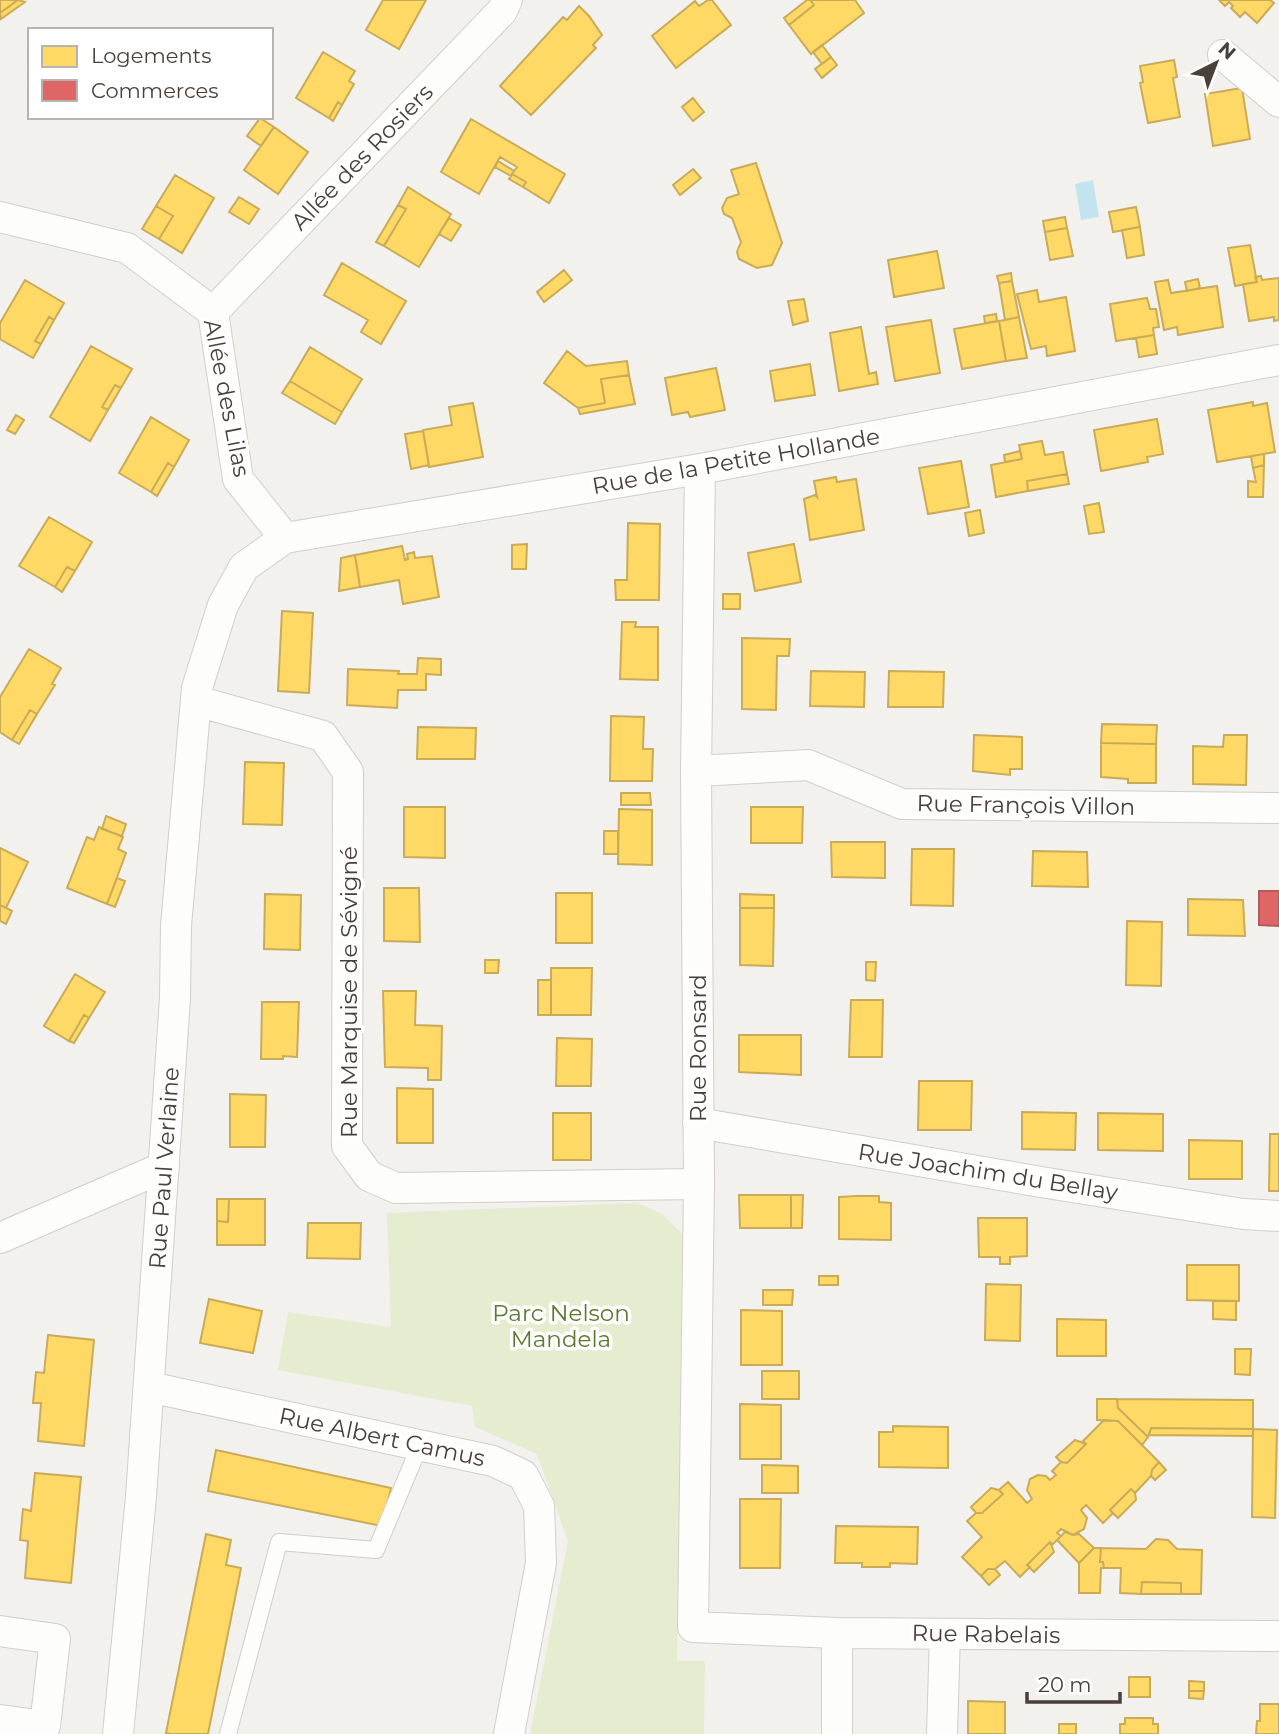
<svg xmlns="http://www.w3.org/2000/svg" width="1279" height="1734" font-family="Montserrat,sans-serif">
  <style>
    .green { fill: #e5ecd0 }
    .water { fill: #c1e4ef }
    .homes { fill: #ffd966; stroke: #c9ab58; stroke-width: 2 }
    .shops { fill: #e06666; stroke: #b35b58; stroke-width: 2 }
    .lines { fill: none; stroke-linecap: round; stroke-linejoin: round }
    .service-casing { stroke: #d1cecb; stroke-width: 18 }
    .minor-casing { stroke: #d1cecb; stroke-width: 32 }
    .service { stroke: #fdfdfc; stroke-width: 16 }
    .minor { stroke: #fdfdfc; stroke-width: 30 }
    .labels { text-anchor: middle; stroke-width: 7; stroke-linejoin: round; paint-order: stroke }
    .street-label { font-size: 23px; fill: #4a4039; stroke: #fff }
    .park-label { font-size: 23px; fill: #587b2e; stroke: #fff }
  </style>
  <rect width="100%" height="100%" fill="#f3f1ee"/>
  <!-- green -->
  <path class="green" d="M637,1203L663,1214L682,1234L677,1661H705L704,1734H530L568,1541L537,1454L475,1427L472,1406L278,1370L288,1312L391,1327L387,1213Z"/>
  <!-- water -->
  <path class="water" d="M1093,180L1099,217L1081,220L1075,184Z"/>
  <!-- homes -->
  <path class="homes" d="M0,0H18L0,13Z
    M18,0L25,2L1,19L0,13Z
    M383,0H426L399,49L366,30Z
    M708,0H712L731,25L676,68L652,36L695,1L699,6Z
    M807,0H810L814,5L789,25L784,18Z
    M810,0H855L864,13L811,54L789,25L814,5Z
    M1219,0H1270L1274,3L1257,23L1245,12L1240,17L1231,8L1233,6L1229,2L1225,6Z
    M579,6L589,16L602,35L593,45L596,48L531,115L500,86L563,17L567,20Z
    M822,45L831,57L822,64L813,52Z
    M323,52L355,71L349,81L354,84L342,105L338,102L329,118L296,98Z
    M831,57L837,65L822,78L815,69Z
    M1174,60L1177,77L1173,78L1180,117L1148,123L1140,83L1143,82L1140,66Z
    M1242,88L1250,139L1213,146L1205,94Z
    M693,98L704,112L693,121L682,107Z
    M338,102L342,105L333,121L329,118Z
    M260,118L274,127L261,146L247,136Z
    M471,119L565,174L549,203L523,187L526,182L512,174L517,167L500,157L479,194L441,172Z
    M274,127L308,152L278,194L244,170Z
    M498,161L514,171L511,176L495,167Z
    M756,163L782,243L772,265L757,268L739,259L737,252L741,242L732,218L724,214L722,208L727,198L739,194L731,170Z
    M693,169L701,178L680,195L673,185Z
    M512,174L526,182L523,187L509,179Z
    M175,175L214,198L182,253L159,239L173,216L156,206Z
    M408,187L451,214L419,267L384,246L406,209L398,205Z
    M239,197L259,209L249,224L229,212Z
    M398,205L406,209L384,246L376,242Z
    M156,206L173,216L159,239L142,229Z
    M1136,207L1140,227L1113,232L1109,212Z
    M1065,217L1067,228L1045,232L1043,221Z
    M449,218L461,225L451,241L439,234Z
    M1140,227L1144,255L1127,258L1122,230Z
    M1067,228L1073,256L1050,260L1045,232Z
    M1250,245L1257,282L1235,286L1228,248Z
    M937,251L944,288L894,297L888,260Z
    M342,263L406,301L381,344L361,332L368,320L324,295Z
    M564,270L572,280L544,302L537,292Z
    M1011,273L1012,281L999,283L997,276Z
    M1261,276L1262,280L1279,278V320L1274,321V317L1249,321L1243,284L1257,282L1255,277Z
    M1198,279L1200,288L1187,291L1185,282Z
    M25,280L64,303L54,320L49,317L35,341L41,344L33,358L0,339V323Z
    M1168,280L1171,293L1217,286L1223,327L1178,335L1177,327L1164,330L1155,282Z
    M1012,281L1019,317L1005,320L999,283Z
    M1037,290L1039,302L1066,297L1075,351L1047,356L1046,346L1031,349L1017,294Z
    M1147,298L1150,309H1156L1159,327L1153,328L1154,335L1116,341L1110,304Z
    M804,299L808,321L793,325L788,301Z
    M996,314L997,321L985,323L984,316Z
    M49,317L54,320L41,344L35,341Z
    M1019,317L1027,358L1006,361L999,321Z
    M931,320L940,373L895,381L886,327Z
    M999,321L1006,361L962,369L954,329Z
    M861,327L869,374L876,372L878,384L839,391L830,333Z
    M1154,335L1157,354L1139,357L1136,338Z
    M91,346L132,369L121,388L115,385L102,407L108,410L90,441L50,417Z
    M310,347L362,379L342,412L290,381Z
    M567,351L586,366L627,361L629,375L601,379L605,403L578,408L544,383Z
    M810,364L815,395L775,401L770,371Z
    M716,368L725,410L690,417L688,412L672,415L665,378Z
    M629,375L635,404L580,414L578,408L605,403L601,379Z
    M290,381L342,412L335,424L282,393Z
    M115,385L121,388L108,410L102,407Z
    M1253,402V406L1267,403L1275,452L1217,462L1208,410Z
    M473,403L483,457L429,467L423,430L452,425L449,407Z
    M16,415L24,420L15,434L7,430Z
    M151,417L189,440L174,467L168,463L151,492L119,473Z
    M1157,419L1163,454L1147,457L1148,462L1101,471L1094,430Z
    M423,431L429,465L411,469L405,434Z
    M1042,441L1045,455L1063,452L1067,474L1027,481L1028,491L996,497L991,465L1022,459L1019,445Z
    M1020,451L1022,459L1005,462L1004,455Z
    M1264,454V465L1253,468L1251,456Z
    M961,461L969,507L928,514L919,468Z
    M168,463L174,467L157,496L151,492Z
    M1264,465L1263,497H1248V481L1256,482L1253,468Z
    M1067,474L1069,484L1028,491L1027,481Z
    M836,477L837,482L856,479L864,530L810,540L804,499L815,495L817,497L814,481Z
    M1099,503L1104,532L1089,534L1084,506Z
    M980,510L984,533L969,536L965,513Z
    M49,517L92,542L75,571L67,567L55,587L19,566Z
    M628,523L660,524L659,600H616L615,580H627Z
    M527,544L526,569H512V545Z
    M794,544L801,582L755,591L748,553Z
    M402,546L405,560L408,559L407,554L414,552L415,558L432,556L439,597L403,604L399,580L360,587L355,555Z
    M355,555L360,587L339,591L341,558Z
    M67,567L75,571L62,592L55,587Z
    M723,594H740V609H723Z
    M282,611L313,613L309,693L278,691Z
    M622,622H636L635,627H658V680L620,679Z
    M742,638L790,639L789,656H777L776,710L742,709Z
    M29,649L61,668L52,684L55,685L37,714L30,710L12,740L0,732V697Z
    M418,658L441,659V675L426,674V690H398L397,708L347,705L348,669L399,671L398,674H417Z
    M811,671L865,672L864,707L810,706Z
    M889,671L944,672L943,707H888Z
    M30,710L37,714L19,744L12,740Z
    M611,716L644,717L643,749H653L652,781H610Z
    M1102,724L1157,725L1156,744L1101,743Z
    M418,727L476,728L475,759H417Z
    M974,735L1022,737V769H1010V775L973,771Z
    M1224,735H1247L1246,785L1193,784V746L1223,747Z
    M1101,743L1156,744V783H1128V779L1101,777Z
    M245,762L284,763L282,825L243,824Z
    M621,793H650L651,805H621Z
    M404,807H445V858L404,857Z
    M751,807H803L802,843H751Z
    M619,809L652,810V865L618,864Z
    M106,816L126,824L122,836L102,829Z
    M99,827L123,837L118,849L126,853L107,904L67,888L87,837L94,840Z
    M604,831H618V854H604Z
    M831,842H885V878L832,877Z
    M0,848L28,862L6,908L0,905Z
    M912,849H954L953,906L911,905Z
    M1033,851L1087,852L1088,887L1032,886Z
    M117,878L125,881L115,907L107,904Z
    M384,888H419L420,942L384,941Z
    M556,893H592V943H556Z
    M265,894L301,895L300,950L264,949Z
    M740,894L774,895V908H740Z
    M1188,899L1243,900L1245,936L1188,935Z
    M0,905L12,911L6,924L0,921Z
    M740,908H774L773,966L740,965Z
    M1127,921L1162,922L1161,986L1126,985Z
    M485,960H499L498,973H485Z
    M866,962H876L875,981L866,980Z
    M551,968H592L591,1015H551Z
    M75,974L105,992L89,1018L84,1015L69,1041L44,1026Z
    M538,980H551V1015H538Z
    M383,991H416L415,1025L442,1026L441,1080H428V1068L385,1067Z
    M851,1000H883L882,1057H849Z
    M262,1002H299L297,1057L283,1056V1059H261Z
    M84,1015L89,1018L74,1043L69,1041Z
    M739,1035H801V1075L739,1072Z
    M557,1038L592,1039L591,1086H556Z
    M919,1081H972L971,1130H918Z
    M397,1088L433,1089V1143H397Z
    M230,1094L266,1095L265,1147H230Z
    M1022,1112L1076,1113L1075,1150L1022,1149Z
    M553,1113H591V1160H553Z
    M1098,1113L1163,1114V1151L1098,1150Z
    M1270,1134H1279V1191H1269Z
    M1189,1140L1242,1141V1179H1189Z
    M739,1195H791V1228H740Z
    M791,1195H803L802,1228H791Z
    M857,1196H879V1202L891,1203V1240L839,1239V1197Z
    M217,1199H229L228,1222L217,1221Z
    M229,1199H265V1245H217V1221L228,1222Z
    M978,1218H1027V1256L1010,1257V1264H1000V1257H979Z
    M308,1223H361L360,1259L307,1258Z
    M1187,1265H1239V1301L1187,1300Z
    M819,1276H838V1285H819Z
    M986,1284L1021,1285L1020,1341L985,1340Z
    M763,1290H793L792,1305H763Z
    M209,1299L262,1311L253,1353L200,1343Z
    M1213,1301H1236V1320L1213,1319Z
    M741,1310L782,1311V1365H741Z
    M1057,1319L1106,1320V1356H1057Z
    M48,1335L94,1340L84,1446L38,1441L41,1403H33L36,1372L44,1373Z
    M1235,1349H1251L1250,1375L1235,1374Z
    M762,1371H799V1399H762Z
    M1097,1399H1117L1118,1408L1148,1437L1142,1445L1118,1421L1097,1420Z
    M1117,1399L1253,1400V1429L1151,1428L1148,1437L1118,1408Z
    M740,1404L781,1405V1459H740Z
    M1104,1420L1118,1421L1159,1462L1152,1470L1151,1476L1135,1493L1131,1489L1110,1510L1113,1513L1103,1523L1086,1505L1081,1510L1087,1518L1084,1529L1073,1535L1061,1529L1057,1533L1061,1536L1052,1545L1050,1542L1027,1565L1030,1567L1020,1577L1005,1561L995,1569H988L981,1576L962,1557L982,1537L967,1521L976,1513H982L1003,1494L999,1490L1008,1482L1027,1503L1032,1499L1027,1490L1030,1479L1038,1475L1046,1476L1050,1480L1056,1475L1052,1471L1061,1462L1067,1463L1086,1444L1083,1441Z
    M893,1426L948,1427V1468L879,1467V1432H893Z
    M1151,1428L1253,1429V1436L1149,1435Z
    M1253,1429L1277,1430L1275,1518L1252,1517Z
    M1075,1440L1086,1444L1067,1463L1061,1462L1056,1457Z
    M216,1450L391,1488L382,1526L208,1491Z
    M1159,1462L1166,1470L1155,1480L1151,1476L1152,1470Z
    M762,1465L798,1466V1493H762Z
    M35,1473L81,1477L71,1583L25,1578L28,1541L20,1540L23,1509L31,1511Z
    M991,1488L999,1490L1003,1494L982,1513H976L971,1507Z
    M1131,1489L1135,1493L1136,1500L1118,1518L1110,1510Z
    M740,1499H781L780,1568H740Z
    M836,1526L918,1527L917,1564L890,1563V1567H862V1563H835Z
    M1065,1532L1073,1535L1079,1534L1094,1548L1079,1563L1057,1540Z
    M206,1534L231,1540L226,1565L241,1568L208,1734H170L166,1733Z
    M1156,1539L1168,1540L1177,1549L1202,1550L1201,1594H1181V1583L1142,1582L1141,1594L1120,1593L1121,1568H1104L1103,1562H1100L1101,1548L1146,1549Z
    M1050,1542L1054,1552L1034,1572L1027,1565Z
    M1094,1548H1101L1100,1562H1103L1104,1568H1101L1100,1593H1079V1563Z
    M988,1569H995L1000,1575L989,1585L981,1576Z
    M1142,1582L1181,1583V1594H1141Z
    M1129,1677H1150V1697H1129Z
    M1189,1681L1204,1682V1691H1189Z
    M1189,1691H1204L1203,1699L1189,1698Z
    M968,1701L1005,1702V1734H968Z
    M1260,1704H1279V1734H1256L1257,1721H1260Z
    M1125,1718H1153V1724H1158V1734H1120V1724H1125Z
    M1059,1724H1076V1734H1059Z"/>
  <!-- shops -->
  <path class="shops" d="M1259,891H1279V926L1259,925Z"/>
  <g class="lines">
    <defs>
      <path id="service" d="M228,1734L279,1542L376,1550L420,1445"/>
      <path id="minor" d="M1223,55L1279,102
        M0,217L127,248L213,312L238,479L285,538
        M213,312L502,11L507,0
        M700,469L696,771L699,1184L693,1627L837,1633L1279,1636
        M196,701L323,736L348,772L347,1146L369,1176L396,1188L699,1184
        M696,771L808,765L902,804L1279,808
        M698,1123L1047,1183L1243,1214L1279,1216
        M0,1238L164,1167
        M149,1387L493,1461L523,1475L539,1506L541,1563L509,1734
        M0,1631L55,1639L45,1726L0,1720
        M837,1633V1734
        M118,1734L141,1497L175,998L176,926L197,688L223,605L244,567L285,538L700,469L1279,360
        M942,1734L945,1634"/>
    </defs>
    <!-- service casing -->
    <use href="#service" class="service-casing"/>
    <!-- minor casing -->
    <use href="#minor" class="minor-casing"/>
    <!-- service -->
    <use href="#service" class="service"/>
    <!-- minor -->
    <use href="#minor" class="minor"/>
  </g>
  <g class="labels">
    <!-- street labels -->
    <g class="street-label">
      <text transform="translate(362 157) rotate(-46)" y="8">Allée des Rosiers</text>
      <text transform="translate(227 398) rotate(79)" y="8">Allée des Lilas</text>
      <text transform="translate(736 461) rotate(-10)" y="8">Rue de la Petite Hollande</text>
      <text transform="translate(1026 805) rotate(1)" y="8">Rue François Villon</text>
      <text transform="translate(349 992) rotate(-90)" y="8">Rue Marquise de Sévigné</text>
      <text transform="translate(698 1048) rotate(-90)" y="8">Rue Ronsard</text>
      <text transform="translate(164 1168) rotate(-86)" y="8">Rue Paul Verlaine</text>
      <text transform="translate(988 1172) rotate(9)" y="8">Rue Joachim du Bellay</text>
      <text transform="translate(382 1437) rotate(12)" y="8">Rue Albert Camus</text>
      <text transform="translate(986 1634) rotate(1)" y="8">Rue Rabelais</text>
    </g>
    <!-- park labels -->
    <g class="park-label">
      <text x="561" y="1321">Parc Nelson<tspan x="561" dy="26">Mandela</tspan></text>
    </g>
  </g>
  <!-- legend -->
  <rect x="28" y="28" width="245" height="91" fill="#ffffff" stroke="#b7b3b0" stroke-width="2"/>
  <rect x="42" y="46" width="35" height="21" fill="#ffd966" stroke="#b7b3b0" stroke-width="2"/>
  <text x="91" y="63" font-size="21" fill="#4a4039">Logements</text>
  <rect x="42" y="80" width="35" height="21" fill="#e06666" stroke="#b7b3b0" stroke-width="2"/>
  <text x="91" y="98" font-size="21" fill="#4a4039">Commerces</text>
  <!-- north arrow -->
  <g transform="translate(1216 63) rotate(42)" stroke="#ffffff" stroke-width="5" paint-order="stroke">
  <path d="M0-5L12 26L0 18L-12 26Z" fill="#4a4039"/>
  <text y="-10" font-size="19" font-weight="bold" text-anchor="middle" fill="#4a4039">N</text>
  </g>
  <!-- scale -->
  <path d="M1027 1692v10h93v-10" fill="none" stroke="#4a4039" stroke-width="3.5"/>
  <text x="1038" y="1692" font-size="21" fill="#4a4039" stroke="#ffffff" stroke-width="5" paint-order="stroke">20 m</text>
</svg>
